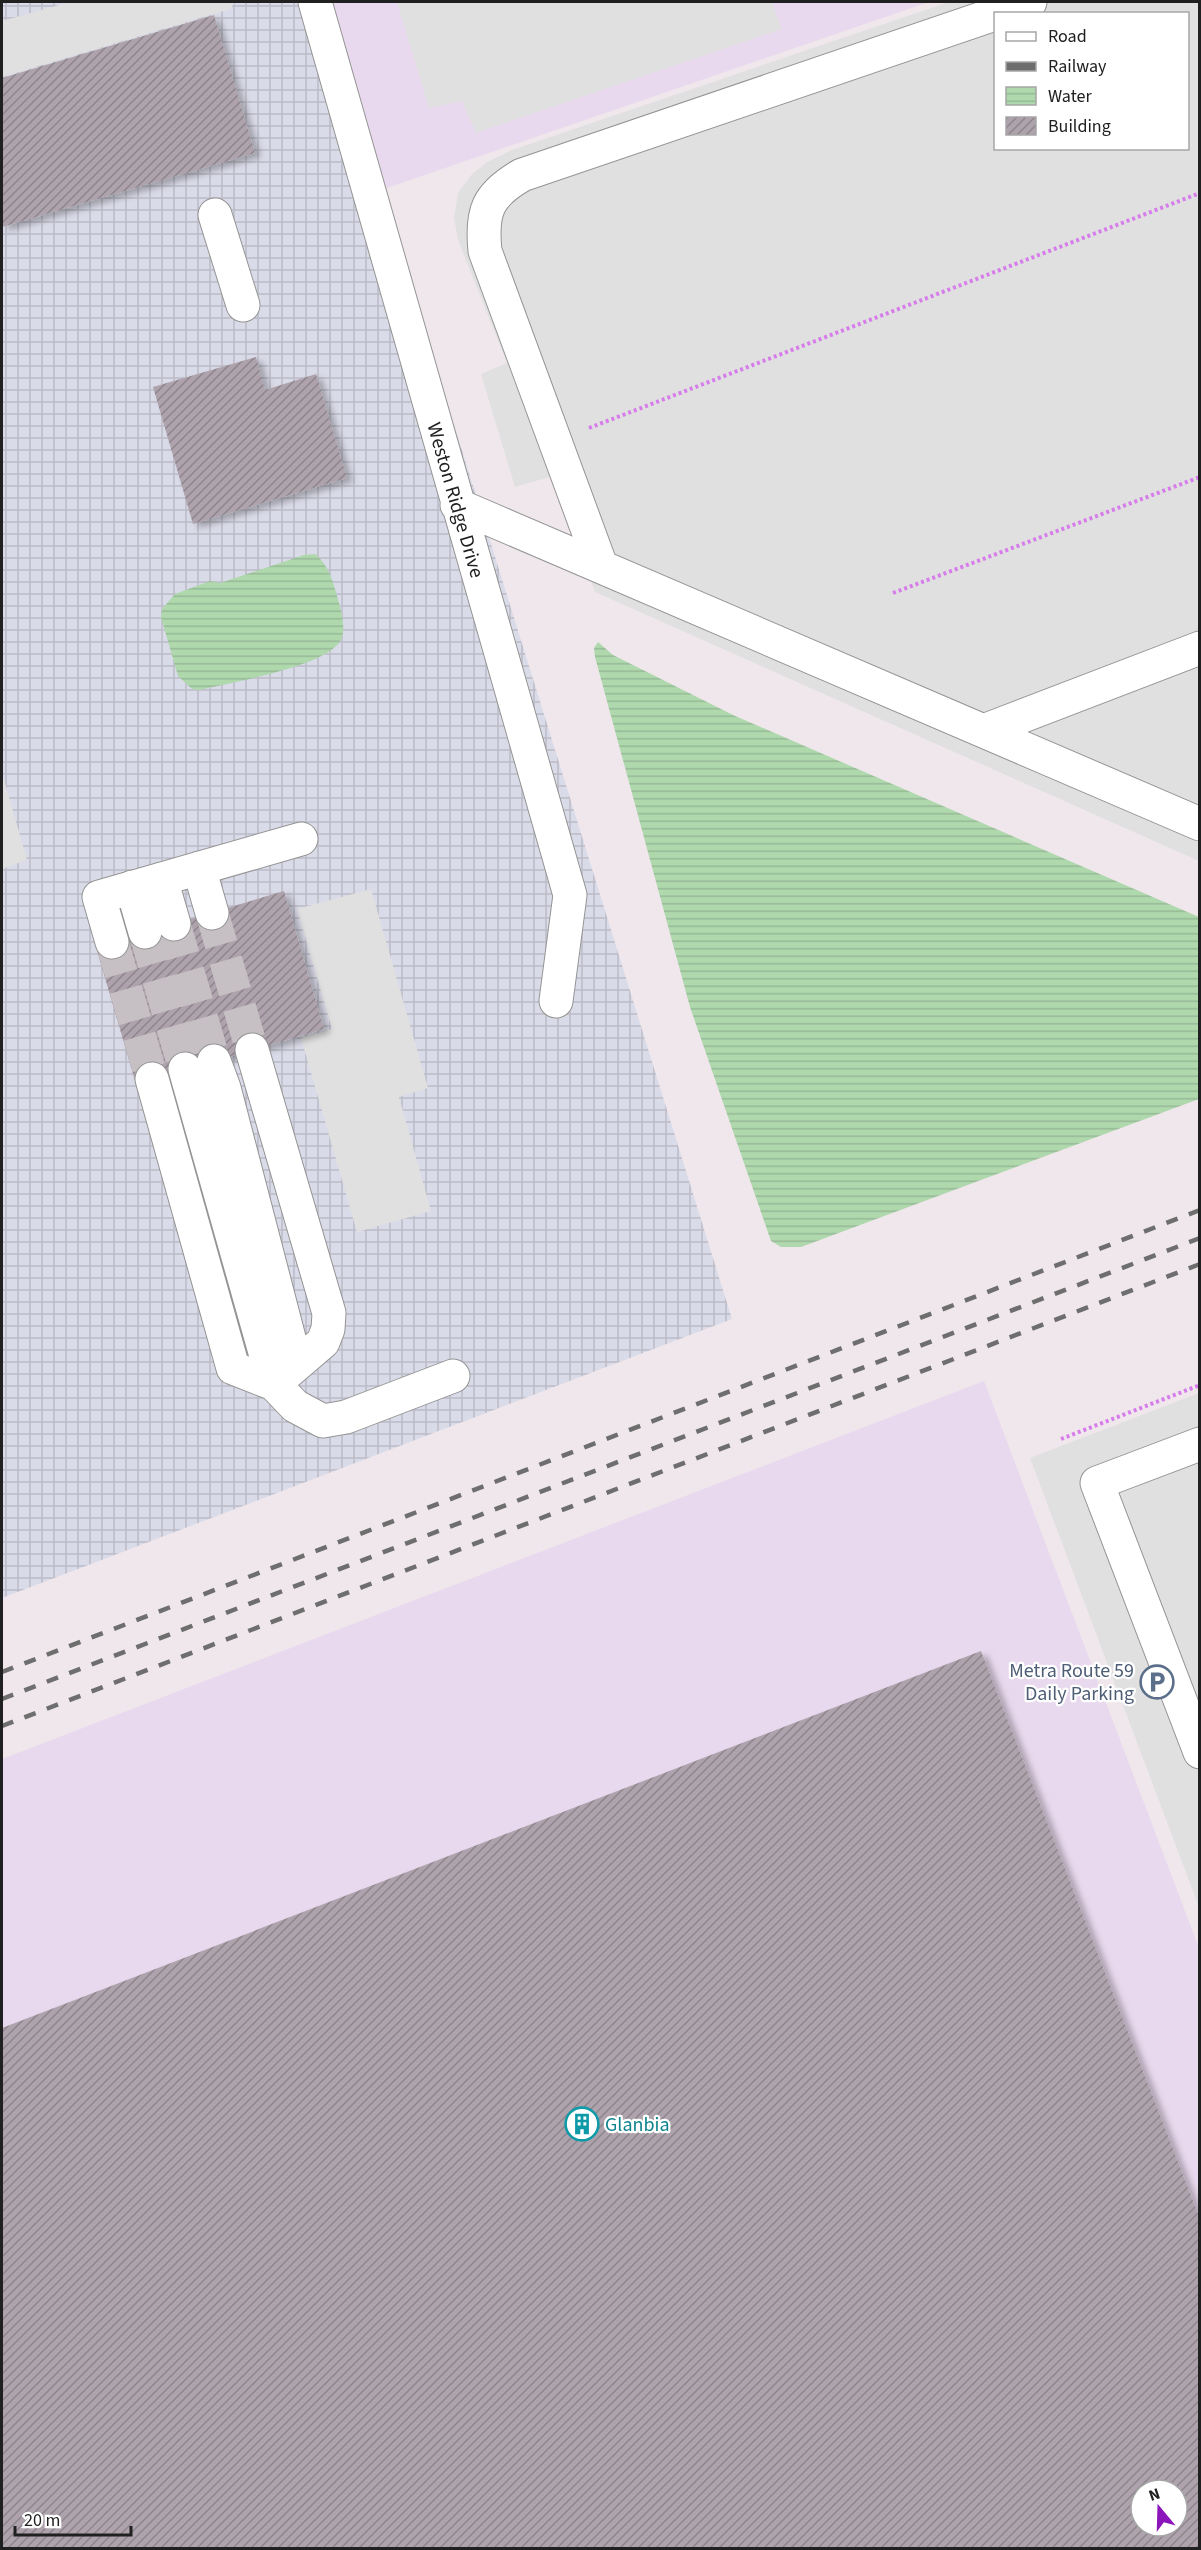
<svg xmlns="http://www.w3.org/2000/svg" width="1201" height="2550" font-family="'Source Sans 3',sans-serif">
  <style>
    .commercial { fill: #e9d9ee; fill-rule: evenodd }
    .industrial { fill: url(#industrial-grid) }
    .parking { fill: #e0e0e0; fill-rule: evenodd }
    .water { fill: url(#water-rules) }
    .building { fill: url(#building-hatch); fill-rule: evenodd; filter: url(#shadow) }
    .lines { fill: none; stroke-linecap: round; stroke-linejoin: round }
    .minor-tunnel { stroke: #c6bfc3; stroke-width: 33; stroke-dasharray: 33 16; stroke-linecap: butt }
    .minor-casing { stroke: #949494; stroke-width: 35 }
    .path { stroke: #d77ceb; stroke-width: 4; stroke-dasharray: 3 3; stroke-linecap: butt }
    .minor { stroke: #fff; stroke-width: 33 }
    .rail { stroke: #6e6e6e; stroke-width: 4.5; stroke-dasharray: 12 12; stroke-linecap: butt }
    .labels { text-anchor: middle; stroke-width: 4.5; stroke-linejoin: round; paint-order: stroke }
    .street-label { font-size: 20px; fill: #202020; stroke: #fff }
    .service-label { font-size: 20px; fill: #4e5e75; stroke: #fff; text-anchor: end }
    .culture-label { font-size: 20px; fill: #0d838f; stroke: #fff; text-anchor: start }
  </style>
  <defs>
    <pattern id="industrial-grid" width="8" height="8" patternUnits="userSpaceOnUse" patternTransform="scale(1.5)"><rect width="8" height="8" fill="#dadbe8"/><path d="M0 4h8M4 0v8" fill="none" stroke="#bbbcc7"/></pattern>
    <pattern id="water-rules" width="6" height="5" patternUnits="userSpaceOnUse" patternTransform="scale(1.5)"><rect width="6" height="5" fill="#afd8ad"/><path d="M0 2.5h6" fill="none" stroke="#96b995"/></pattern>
    <pattern id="building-hatch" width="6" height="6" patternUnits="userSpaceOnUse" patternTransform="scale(1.5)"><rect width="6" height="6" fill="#aea3ac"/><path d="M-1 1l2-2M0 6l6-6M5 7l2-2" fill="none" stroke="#8d848c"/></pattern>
    <filter id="shadow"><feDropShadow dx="6" dy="4" stdDeviation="3" flood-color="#0004"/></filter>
  </defs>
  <rect width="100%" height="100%" fill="#efe7ec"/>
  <!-- commercial -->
  <path class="commercial" d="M326,2H929L381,190Z
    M984,1381L1199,1948V2548H2V1759ZM1141,2490H1177V2526H1141Z"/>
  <!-- industrial -->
  <path class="industrial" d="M2,2H326L381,190L732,1319L2,1598Z"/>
  <!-- parking -->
  <path class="parking" d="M70,2H235L230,9L2,77V21Z
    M397,2H772L782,29L476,133L462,101L429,108Z
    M949,2H1199V861L595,592L553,476L515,487L481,374L507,363L458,240L454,218L458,193L472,174L487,162L512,150ZM996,14H1188V148H996Z
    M2,773L27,860L2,869Z
    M371,889L428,1088L399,1097L431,1211L357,1232L301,1038L332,1029L297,909Z
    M1199,1393V1907L1030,1458Z"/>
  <!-- water -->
  <path class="water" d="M315,554C330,566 334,585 339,603C342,615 347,632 339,643C319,668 232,682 199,690L192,689L178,676L161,617L162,609L175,594L210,581L220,583L304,555Z
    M598,642L613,655L733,715L1199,917V1099L801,1247H781L771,1241L690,1007L595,657L594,648Z"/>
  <!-- building -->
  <path class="building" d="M214,15L255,153L2,227V78Z
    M256,357L265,390L316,374L347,478L193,524L153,387Z
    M284,891L324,1029L136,1084L96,947Z
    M981,1651L1200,2219V2548H2V2028ZM1141,2490H1177V2526H1141Z"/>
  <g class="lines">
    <!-- minor-tunnel -->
    <path class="minor-tunnel" d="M212,913L252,1050
      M174,924L214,1061
      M145,932L185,1069
      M112,942L152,1079"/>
    <defs>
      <path id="minor" d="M315,2L570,895L556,1001
        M215,215L243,305
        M457,505L1200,824
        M601,566L485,251C481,212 487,195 522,175L1030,2
        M986,730L1200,648
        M199,868L212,913
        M161,879L174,924
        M132,887L145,932
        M112,942L99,897L301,839
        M252,1050L329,1313L328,1329L323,1342L274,1384
        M214,1061L224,1088L296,1365
        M185,1069L274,1384
        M152,1079L233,1368L274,1384L295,1406L323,1421L346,1417L453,1376
        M1200,1444L1097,1483L1200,1752"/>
    </defs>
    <!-- minor casing -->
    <use href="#minor" class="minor-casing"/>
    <!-- path -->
    <path class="path" d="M589,428L1200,193
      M893,593L1200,477
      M1061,1439L1200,1385"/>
    <!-- minor -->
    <use href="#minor" class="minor"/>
    <!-- rail -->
    <path class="rail" d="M2,1672L1200,1210
      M2,1699L1200,1238
      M2,1726L1200,1264"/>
  </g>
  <!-- icons -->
  <defs>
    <symbol id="parking-ring" viewBox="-11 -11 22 22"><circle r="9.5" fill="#fff" stroke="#5c6f8a" stroke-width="1.5"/><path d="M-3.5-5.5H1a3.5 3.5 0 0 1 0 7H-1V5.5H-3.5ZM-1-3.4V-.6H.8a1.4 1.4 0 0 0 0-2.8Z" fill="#5c6f8a"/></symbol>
    <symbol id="building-ring" viewBox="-11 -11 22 22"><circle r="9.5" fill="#fff" stroke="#0f9aa8" stroke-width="1.5"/><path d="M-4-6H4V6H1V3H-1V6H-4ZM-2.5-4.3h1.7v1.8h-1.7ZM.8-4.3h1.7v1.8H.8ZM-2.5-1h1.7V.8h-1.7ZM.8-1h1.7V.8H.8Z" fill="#0f9aa8"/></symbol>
  </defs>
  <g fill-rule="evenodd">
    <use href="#parking-ring" x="1138" y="1663" width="38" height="38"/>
    <use href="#building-ring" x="563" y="2105" width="38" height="38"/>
  </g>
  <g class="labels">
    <!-- street labels -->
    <g class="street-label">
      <text transform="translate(456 500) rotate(74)" y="7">Weston Ridge Drive</text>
    </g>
    <!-- service labels -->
    <g class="service-label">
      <text x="1134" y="1677">Metra Route 59<tspan x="1134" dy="23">Daily Parking</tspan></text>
    </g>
    <!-- culture labels -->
    <g class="culture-label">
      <text x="605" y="2131">Glanbia</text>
    </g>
  </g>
  <!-- border -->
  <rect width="1201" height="2550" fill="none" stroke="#202020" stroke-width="6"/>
  <!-- legend -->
  <rect x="994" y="12" width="195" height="138" fill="#ffffff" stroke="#a6a6a6" stroke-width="1.5"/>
  <rect x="1006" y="32" width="30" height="9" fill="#ffffff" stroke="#a6a6a6" stroke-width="1.5"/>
  <text x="1048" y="42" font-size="18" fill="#202020">Road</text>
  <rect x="1006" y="62" width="30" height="9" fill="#6e6e6e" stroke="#a6a6a6" stroke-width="1.5"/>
  <text x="1048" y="72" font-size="18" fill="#202020">Railway</text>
  <rect x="1006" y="87" width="30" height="18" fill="url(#water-rules)" stroke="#a6a6a6" stroke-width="1.5"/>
  <text x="1048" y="102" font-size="18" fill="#202020">Water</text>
  <rect x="1006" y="117" width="30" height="18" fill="url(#building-hatch)" stroke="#a6a6a6" stroke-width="1.5"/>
  <text x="1048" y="132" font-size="18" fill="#202020">Building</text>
  <!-- north arrow -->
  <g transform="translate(1159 2508) rotate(341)"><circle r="28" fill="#ffffff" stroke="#a6a6a6" stroke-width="1.5"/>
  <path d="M0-4.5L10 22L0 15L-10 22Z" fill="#8b15ba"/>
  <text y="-9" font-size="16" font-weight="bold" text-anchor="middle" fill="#202020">N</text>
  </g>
  <!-- scale -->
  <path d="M15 2526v9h116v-9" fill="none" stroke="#202020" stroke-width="3"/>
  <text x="24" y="2526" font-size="18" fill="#202020" stroke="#ffffff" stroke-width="4.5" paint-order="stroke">20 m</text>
</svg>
